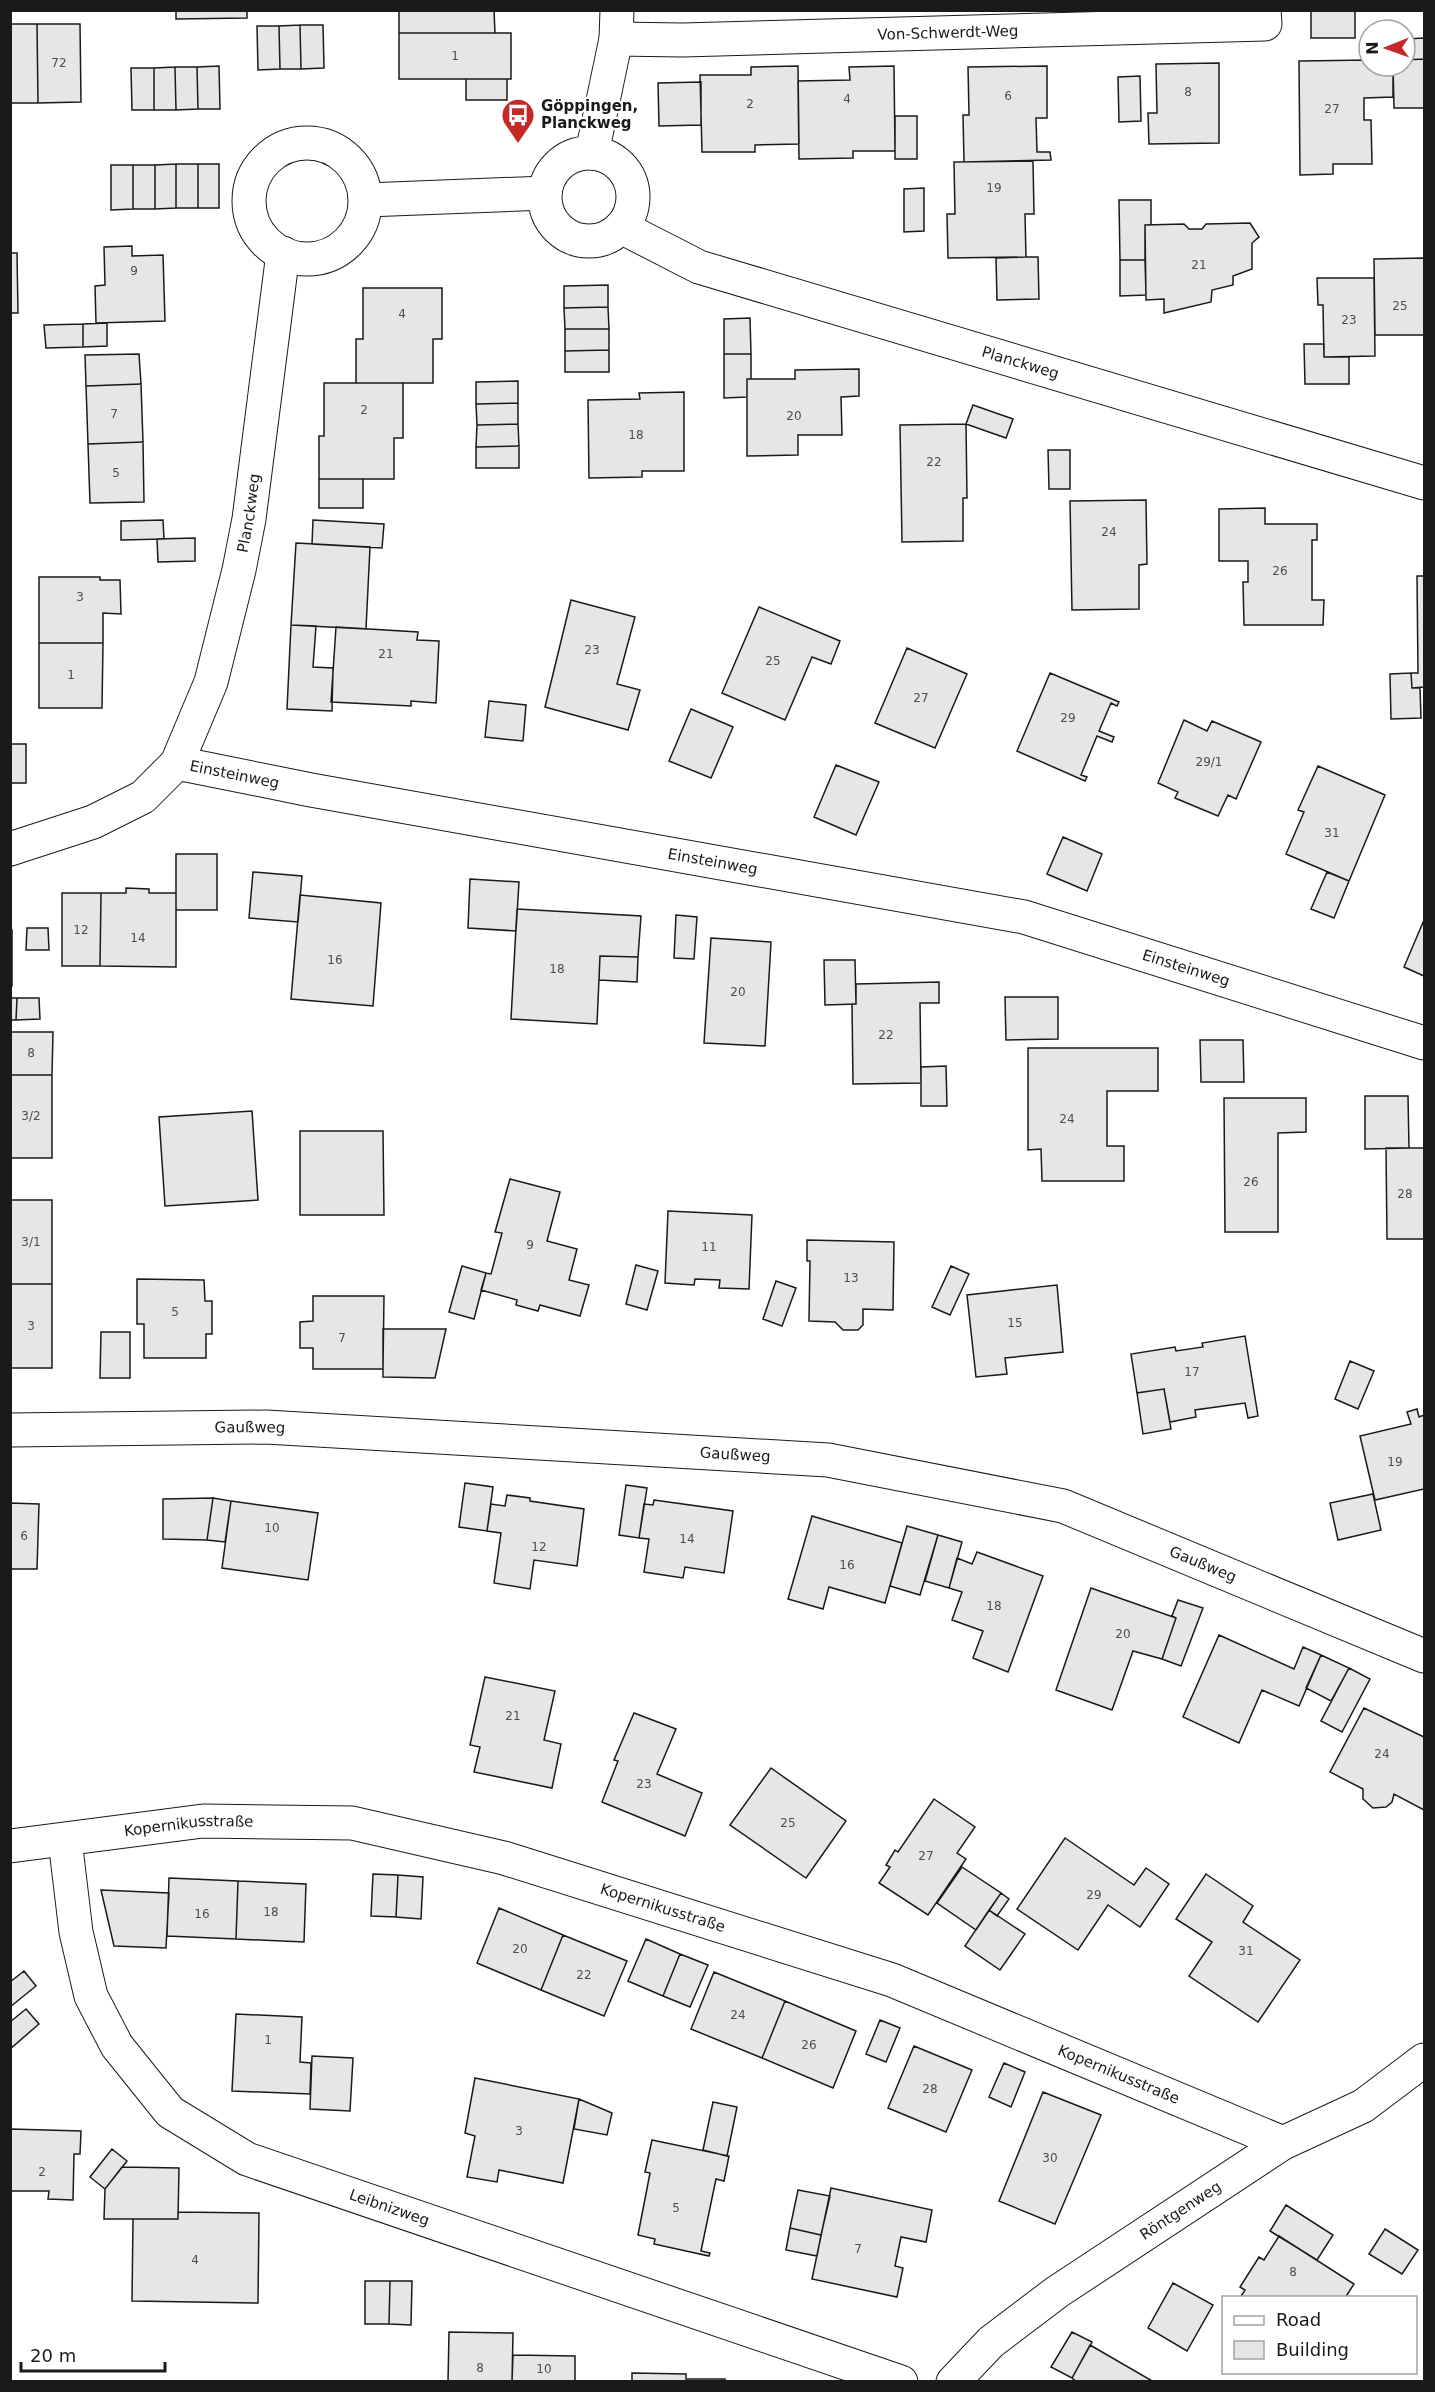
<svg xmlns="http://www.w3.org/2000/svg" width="1435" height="2392" font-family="'DejaVu Sans',sans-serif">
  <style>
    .building { fill: #e6e6e6; stroke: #1a1a1a; stroke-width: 1.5 }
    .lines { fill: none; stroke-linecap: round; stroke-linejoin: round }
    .minor-casing { stroke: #1a1a1a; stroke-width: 35 }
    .minor { stroke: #fff; stroke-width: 33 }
    .labels { text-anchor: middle; stroke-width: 4.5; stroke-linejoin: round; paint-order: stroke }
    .number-label { font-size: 12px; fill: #4d4d4d }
    .street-label { font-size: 15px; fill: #1a1a1a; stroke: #fff }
    .poi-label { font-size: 15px; font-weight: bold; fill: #1a1a1a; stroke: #fff; text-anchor: start }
  </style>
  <rect width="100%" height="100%" fill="#fff"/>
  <!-- building -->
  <path class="building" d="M176,10H247V18L176,19Z
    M399,10H494L495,33H399Z
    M1311,10H1355V38H1311Z
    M10,24H37L38,103H10Z
    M37,24H80L81,102L38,103Z
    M300,25L301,69H280L279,26Z
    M300,25H323L324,68L301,69Z
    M257,26H279L280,69L258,70Z
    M399,33H511V79H399Z
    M1424,38V59L1405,60V39Z
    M1424,59V108H1394L1393,66H1405V60Z
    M1369,60V66H1393V97L1364,98V120H1371L1372,164H1333V174L1300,175L1299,61Z
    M1219,63V143L1149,144L1148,113H1157L1156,64Z
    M219,66L220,109H198L197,67Z
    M798,66L799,144L755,145V152H702L700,75H751V67Z
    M894,66L895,151H853V158L799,159L798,81L850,80L849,67Z
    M1047,66V118H1036L1037,152H1050L1051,160L964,162L963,115H969L968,67Z
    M175,67L176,110H154V68Z
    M175,67H197L198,109L176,110Z
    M131,68H154V110H132Z
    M1140,76L1141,121L1119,122L1118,77Z
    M466,79H507V100H466Z
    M701,82V125L659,126L658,83Z
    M895,116H917V159H895Z
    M1033,161L1034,214H1025L1026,257L948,258L947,214H955L954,162Z
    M176,164V208L155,209V165Z
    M176,164H198V208H176Z
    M198,164H219V208H198Z
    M111,165H133V209L111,210Z
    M133,165H155V209H133Z
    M924,188V231L904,232V189Z
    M1119,200H1151V225H1145V260H1120Z
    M1250,223L1259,237L1252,243V269L1233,276V285L1212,290L1211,302L1164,313V299L1146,300L1145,225L1184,224L1189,229H1202L1206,224Z
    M132,246V256L163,255L165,321L96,323L95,286L105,285L104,247Z
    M10,253H17L18,313H10Z
    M1026,257H1038L1039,299L997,300L996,258Z
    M1424,258V335H1375L1374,259Z
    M1120,260H1145L1146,295L1120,296Z
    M1317,278H1374L1375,356L1324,357L1323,305H1318Z
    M608,285V307L564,308V286Z
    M363,288H442V339H433V383H356V339H363Z
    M608,307L609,329H565L564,308Z
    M750,318L751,354H724V319Z
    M107,323V346L83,347V324Z
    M83,324V347L46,348L44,325Z
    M565,329H609V350L565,351Z
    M1304,344H1324V357H1349V384H1305Z
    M609,350V372H565V351Z
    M139,354L141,384L86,386L85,355Z
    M724,354H751V379H747V397L724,398Z
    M859,369V396L841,397L842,435H798V455L747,456V379H795V370Z
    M518,381V403L476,404V382Z
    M324,383H403V438H394V479H319V436H324Z
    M141,384L143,442L88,444L86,386Z
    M684,392V471H642V477L589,478L588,400L640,399L639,393Z
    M518,403V424L477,425L476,404Z
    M973,405L1013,419L1006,438L966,424Z
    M518,424L519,446L476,447L477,425Z
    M966,424L967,498H963V541L902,542L900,425Z
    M143,442L144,502L90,503L88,444Z
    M519,446V468H476V447Z
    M1048,450H1070V489H1049Z
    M319,479H363V508H319Z
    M1146,500L1147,564L1139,565V609L1072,610L1070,501Z
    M1265,508V524H1317V540H1312V600H1324L1323,625H1244L1243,582H1248V561H1219V509Z
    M163,520L164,539L121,540V521Z
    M313,520L384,524L382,548L312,544Z
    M195,538V561L158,562L157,539Z
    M296,543L370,547L366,629L291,625Z
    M1417,576H1424V687L1412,688L1411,673H1418Z
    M39,577H100V580H120L121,614L103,613V643H39Z
    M571,600L635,617L617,684L640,690L628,730L545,707Z
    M759,607L840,641L831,664L812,657L785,720L722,693Z
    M291,625L316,626L313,667L333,668L332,711L287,709Z
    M336,627L418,632L417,640L439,641L436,703L411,701V706L331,702Z
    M39,643H103L102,708H39Z
    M907,648L967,674L935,748L875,723Z
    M1050,673L1119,702L1117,706L1111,703L1099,731L1114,737L1112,742L1097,736L1081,775L1087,777L1085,781L1017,751Z
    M1411,673L1412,688H1420L1421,718L1391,719L1390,674Z
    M489,701L526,705L523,741L485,737Z
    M691,709L733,727L711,778L669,761Z
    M1184,720L1207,731L1212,721L1261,742L1236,799L1228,795L1218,816L1175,798L1178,792L1158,783Z
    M10,744H26V783H10Z
    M836,765L879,782L856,835L814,817Z
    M1318,766L1385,795L1349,881L1286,854L1304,812L1298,810Z
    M1063,837L1102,854L1087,891L1047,874Z
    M176,854H217V910H176Z
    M253,872L302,876L298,922L249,918Z
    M1327,872L1349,881L1334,918L1311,909Z
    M470,879L519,882L516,931L468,928Z
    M126,888L149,889V893H176V967L100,966L101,893H126Z
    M62,893H101L100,966H62Z
    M300,895L381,903L373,1006L291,999Z
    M517,909L641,916L638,957L600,956L597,1024L511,1019Z
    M676,915L697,917L694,959L674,958Z
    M1424,920V976L1404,967Z
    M27,928H48L49,950H26Z
    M10,930H12V986H10Z
    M711,938L771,942L765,1046L704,1043Z
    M600,956L638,957L637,982L599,980Z
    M824,960H855L856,1004L825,1005Z
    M939,982V1003H920L921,1083L853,1084L852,1004H856V984Z
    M1005,997H1058V1039L1006,1040Z
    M10,998H17L16,1020H10Z
    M17,998H39L40,1019L16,1020Z
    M10,1032H53L52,1075H10Z
    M1200,1040H1243L1244,1082H1201Z
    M1028,1048H1158V1091H1107V1146H1124V1181H1042L1041,1149L1028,1150Z
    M946,1066L947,1106H921V1067Z
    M10,1075H52V1158H10Z
    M1365,1096H1408L1409,1148L1365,1149Z
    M1224,1098H1306V1132L1278,1133V1232H1225Z
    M252,1111L258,1200L165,1206L159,1117Z
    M300,1131H383L384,1215H300Z
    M1386,1148H1424V1239H1387Z
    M510,1179L560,1192L547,1241L577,1249L569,1280L589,1285L580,1316L540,1305L538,1311L516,1305L517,1300L481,1290L486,1273L491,1274L502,1233L495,1232Z
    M10,1200H52V1284H10Z
    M668,1211L752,1215L749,1289L719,1288L720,1280L695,1279L694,1285L665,1283Z
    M807,1240L894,1242L893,1310L863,1309V1325L858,1330H843L835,1322L809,1321L810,1261H807Z
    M636,1265L658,1271L647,1310L626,1304Z
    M462,1266L486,1273L474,1319L449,1312Z
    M951,1266L969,1274L950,1315L932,1307Z
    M137,1279L204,1280L205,1301H212V1334H206V1358H144V1324H137Z
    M776,1281L796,1288L782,1326L763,1319Z
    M10,1284H52V1368H10Z
    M1057,1285L1063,1352L1005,1358L1007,1374L976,1377L967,1295Z
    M313,1296H384L383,1369H313V1348H300V1322L313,1321Z
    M383,1329H446L435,1378L383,1377Z
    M101,1332H130V1378H100Z
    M1245,1336L1258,1416L1248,1418L1245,1403L1195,1410L1196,1417L1170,1422L1164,1389L1137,1393L1131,1354L1175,1347L1176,1351L1203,1347L1202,1343Z
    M1350,1361L1374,1371L1358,1409L1335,1399Z
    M1164,1389L1171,1429L1143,1434L1137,1393Z
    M1417,1409L1419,1417L1424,1415V1489L1375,1500L1360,1436L1411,1424L1407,1412Z
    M465,1483L493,1487L487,1531L459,1527Z
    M626,1485L647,1488L639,1538L619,1535Z
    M1373,1494L1381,1530L1338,1540L1330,1503Z
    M507,1495L530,1498V1501L584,1509L577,1566L534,1560L530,1589L494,1583L501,1533L487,1531L491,1504L505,1506Z
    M213,1498L207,1540L163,1539V1499Z
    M213,1498L231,1501L225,1542L207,1540Z
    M654,1500L733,1511L724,1573L685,1567L683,1578L644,1572L649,1539L639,1538L644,1504L653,1505Z
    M231,1501L318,1513L308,1580L222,1568Z
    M10,1503L39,1504L37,1569H10Z
    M812,1516L902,1543L885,1603L829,1587L823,1609L788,1599Z
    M907,1526L938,1535L920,1595L890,1586Z
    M938,1535L962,1542L949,1588L925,1581Z
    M977,1552L1043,1576L1008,1672L973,1658L983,1631L952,1620L962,1592L949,1588L957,1558L972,1564Z
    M1091,1588L1176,1618L1162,1659L1133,1651L1112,1710L1056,1690Z
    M1178,1600L1203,1608L1181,1666L1162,1659L1176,1618L1172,1616Z
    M1219,1635L1294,1669L1303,1647L1321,1655L1299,1706L1262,1690L1239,1743L1183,1717Z
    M1321,1655L1349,1668L1331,1701L1306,1688Z
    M1349,1668L1370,1679L1342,1732L1321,1721Z
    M485,1677L555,1691L544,1740L561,1744L552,1788L474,1772L480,1747L470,1745Z
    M1364,1708L1424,1737V1810L1394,1794L1392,1802L1386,1807L1373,1808L1363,1799V1789L1330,1772Z
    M634,1713L676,1729L657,1774L702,1793L685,1836L602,1802L618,1761L614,1760Z
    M771,1768L846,1821L806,1878L730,1825Z
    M934,1799L975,1827L957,1853L966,1859L928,1915L879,1883L890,1867L886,1865L895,1850L898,1852Z
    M1065,1838L1134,1885L1146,1868L1169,1884L1140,1927L1108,1905L1078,1950L1017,1909Z
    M962,1867L1001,1893L976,1930L937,1903Z
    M373,1874L398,1875L396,1917L371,1916Z
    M1206,1874L1253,1906L1243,1922L1300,1960L1258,2022L1189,1976L1212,1942L1176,1919Z
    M398,1875L423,1877L421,1919L396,1917Z
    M169,1878L238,1881L236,1939L167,1936Z
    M238,1881L306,1884L304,1942L236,1939Z
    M101,1890L169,1893L166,1948L114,1946Z
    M1001,1893L1009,1899L997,1916L989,1910Z
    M499,1908L563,1935L541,1990L477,1963Z
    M989,1910L1025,1934L1000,1970L965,1946Z
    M563,1935L627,1961L604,2016L541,1990Z
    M646,1939L680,1954L663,1996L628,1981Z
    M680,1954L708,1965L690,2007L663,1996Z
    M24,1971L36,1986L10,2007V1982Z
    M714,1972L785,2001L762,2058L691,2029Z
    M785,2001L856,2031L833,2088L762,2058Z
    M26,2009L39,2024L10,2049V2022Z
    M236,2014L302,2017L300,2062L311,2063L310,2094L232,2091Z
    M880,2020L900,2028L886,2062L866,2054Z
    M914,2046L972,2070L946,2132L888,2108Z
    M312,2056L353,2058L350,2111L310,2109Z
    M1004,2063L1025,2072L1011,2107L989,2097Z
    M475,2078L579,2099L563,2183L499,2170L497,2182L467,2177L475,2136L465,2133Z
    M1043,2092L1101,2115L1055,2224L999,2201Z
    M579,2099L612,2113L607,2135L574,2129Z
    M713,2102L737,2107L727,2156L703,2150Z
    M10,2129L81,2131L80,2154H74L73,2200L48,2199L49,2191H10Z
    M652,2140L729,2156L724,2181L716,2179L701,2251L710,2253L709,2256L654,2244L655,2239L638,2235L650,2173L645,2172Z
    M112,2149L127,2161L105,2189L90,2177Z
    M122,2167L179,2168L178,2219H104L105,2189Z
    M831,2188L932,2210L926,2242L901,2237L895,2266L903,2268L897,2297L812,2279Z
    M798,2190L830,2196L821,2235L790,2228Z
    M1286,2205L1333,2235L1317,2260L1270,2231Z
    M178,2212L259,2213L258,2303L132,2301L133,2219H178Z
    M790,2228L821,2235L817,2256L786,2250Z
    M1385,2229L1418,2250L1402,2274L1369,2254Z
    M1279,2236L1354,2284L1345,2298H1240L1245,2290L1240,2287L1259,2257L1264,2260Z
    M365,2281H390L389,2324H365Z
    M390,2281H412L411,2325L389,2324Z
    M1173,2283L1213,2305L1187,2351L1148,2328Z
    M449,2332L513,2333L512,2382H448Z
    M1072,2332L1092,2342L1072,2378L1051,2367Z
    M1090,2345L1154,2382H1077L1072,2378Z
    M513,2355L575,2356V2382H512Z
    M632,2373L686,2374V2379H725V2382H632Z"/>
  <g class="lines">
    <defs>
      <g id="minor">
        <path id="s1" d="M616,39L683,40L1265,24L1264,10"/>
        <circle cx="307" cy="201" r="58"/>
        <path d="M592,153L616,39L617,10"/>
        <circle cx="589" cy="197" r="44"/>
        <path d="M366,200L545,193"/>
        <path id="s2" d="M621,227L699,267L1424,483"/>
        <path id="s3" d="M177,763L211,682L239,570L249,519L283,253"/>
        <path id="s4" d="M10,849L93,822L143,797L177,763L311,790L1024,917L1424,1043"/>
        <path id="s5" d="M10,1430L266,1427L828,1460L1063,1506L1424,1656"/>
        <path id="s6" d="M65,1840L76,1932L91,1996L117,2046L170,2112L247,2159L901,2382"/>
        <path id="s7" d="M10,1846L203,1821L352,1823L504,1858L892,1980L1283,2143"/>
        <path id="s8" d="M953,2382L991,2342L1057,2292L1283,2143L1363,2106L1424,2060"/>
      </g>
    </defs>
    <!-- minor casing -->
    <use href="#minor" class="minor-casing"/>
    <!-- minor -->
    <use href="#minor" class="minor"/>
  </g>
  <!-- icons -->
  <defs>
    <symbol id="bus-pin" viewBox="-11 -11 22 30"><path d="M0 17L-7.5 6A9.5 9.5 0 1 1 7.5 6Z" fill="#c62828" stroke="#fff"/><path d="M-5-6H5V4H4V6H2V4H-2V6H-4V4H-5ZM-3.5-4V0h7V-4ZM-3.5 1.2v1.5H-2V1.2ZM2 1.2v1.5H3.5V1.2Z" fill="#fff"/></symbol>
  </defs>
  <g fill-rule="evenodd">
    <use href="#bus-pin" x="499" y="96" width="38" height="52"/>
  </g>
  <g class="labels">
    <!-- number labels -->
    <g class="number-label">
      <text x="455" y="60">1</text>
      <text x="59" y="67">72</text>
      <text x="1188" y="96">8</text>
      <text x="1008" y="100">6</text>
      <text x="847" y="103">4</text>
      <text x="750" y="108">2</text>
      <text x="1332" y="113">27</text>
      <text x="994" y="192">19</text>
      <text x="1199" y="269">21</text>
      <text x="134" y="275">9</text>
      <text x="1400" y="310">25</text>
      <text x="402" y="318">4</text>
      <text x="1349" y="324">23</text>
      <text x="364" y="414">2</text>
      <text x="114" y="418">7</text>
      <text x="794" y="420">20</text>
      <text x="636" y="439">18</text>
      <text x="934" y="466">22</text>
      <text x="116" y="477">5</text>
      <text x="1109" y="536">24</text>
      <text x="1280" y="575">26</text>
      <text x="80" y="601">3</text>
      <text x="592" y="654">23</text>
      <text x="386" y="658">21</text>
      <text x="773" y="665">25</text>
      <text x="71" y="679">1</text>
      <text x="921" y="702">27</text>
      <text x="1068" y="722">29</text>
      <text x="1209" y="766">29/1</text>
      <text x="1332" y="837">31</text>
      <text x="81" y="934">12</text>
      <text x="138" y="942">14</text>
      <text x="335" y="964">16</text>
      <text x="557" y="973">18</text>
      <text x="738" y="996">20</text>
      <text x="886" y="1039">22</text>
      <text x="31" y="1057">8</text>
      <text x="31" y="1120">3/2</text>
      <text x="1067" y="1123">24</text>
      <text x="1251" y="1186">26</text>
      <text x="1405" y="1198">28</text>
      <text x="31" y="1246">3/1</text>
      <text x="530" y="1249">9</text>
      <text x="709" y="1251">11</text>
      <text x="851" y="1282">13</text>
      <text x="175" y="1316">5</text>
      <text x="1015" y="1327">15</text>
      <text x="31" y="1330">3</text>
      <text x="342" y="1342">7</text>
      <text x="1192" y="1376">17</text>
      <text x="1395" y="1466">19</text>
      <text x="272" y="1532">10</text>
      <text x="24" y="1540">6</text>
      <text x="687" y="1543">14</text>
      <text x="539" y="1551">12</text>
      <text x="847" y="1569">16</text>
      <text x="994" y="1610">18</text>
      <text x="1123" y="1638">20</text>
      <text x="513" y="1720">21</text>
      <text x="1382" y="1758">24</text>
      <text x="644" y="1788">23</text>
      <text x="788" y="1827">25</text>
      <text x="926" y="1860">27</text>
      <text x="1094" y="1899">29</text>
      <text x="271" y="1916">18</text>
      <text x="202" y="1918">16</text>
      <text x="520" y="1953">20</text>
      <text x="1246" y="1955">31</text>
      <text x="584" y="1979">22</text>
      <text x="738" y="2019">24</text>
      <text x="268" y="2044">1</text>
      <text x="809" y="2049">26</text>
      <text x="930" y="2093">28</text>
      <text x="519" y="2135">3</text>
      <text x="1050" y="2162">30</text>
      <text x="42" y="2176">2</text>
      <text x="676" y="2212">5</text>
      <text x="858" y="2253">7</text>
      <text x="195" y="2264">4</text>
      <text x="1293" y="2276">8</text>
      <text x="480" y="2372">8</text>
      <text x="544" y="2373">10</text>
    </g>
    <!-- street labels -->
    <g class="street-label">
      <text dy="5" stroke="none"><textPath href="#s1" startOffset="332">Von-Schwerdt-Weg</textPath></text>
      <text dy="5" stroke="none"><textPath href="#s2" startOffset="423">Planckweg</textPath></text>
      <text dy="5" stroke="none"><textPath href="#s3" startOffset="261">Planckweg</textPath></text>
      <text dy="5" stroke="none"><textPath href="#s4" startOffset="250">Einsteinweg</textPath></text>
      <text dy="5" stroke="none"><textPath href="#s4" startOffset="736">Einsteinweg</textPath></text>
      <text dy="5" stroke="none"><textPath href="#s4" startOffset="1222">Einsteinweg</textPath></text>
      <text dy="5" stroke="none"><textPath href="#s5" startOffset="240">Gaußweg</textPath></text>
      <text dy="5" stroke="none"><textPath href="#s5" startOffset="726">Gaußweg</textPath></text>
      <text dy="5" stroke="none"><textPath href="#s5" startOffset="1210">Gaußweg</textPath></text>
      <text dy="5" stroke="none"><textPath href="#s7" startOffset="180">Kopernikusstraße</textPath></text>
      <text dy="5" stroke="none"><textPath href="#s7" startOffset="666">Kopernikusstraße</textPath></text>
      <text dy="5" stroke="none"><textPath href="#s7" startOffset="1152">Kopernikusstraße</textPath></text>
      <text dy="5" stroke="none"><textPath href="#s6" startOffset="540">Leibnizweg</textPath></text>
      <text dy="5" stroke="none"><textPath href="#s8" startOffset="286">Röntgenweg</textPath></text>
    </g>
    <!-- poi labels -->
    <g class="poi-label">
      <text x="541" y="111">Göppingen,<tspan x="541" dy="17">Planckweg</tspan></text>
    </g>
  </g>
  <!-- border -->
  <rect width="1435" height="2392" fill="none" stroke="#1a1a1a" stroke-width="24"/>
  <!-- legend -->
  <rect x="1222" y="2296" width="195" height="78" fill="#ffffff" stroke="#a3a3a3" stroke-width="1.5"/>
  <rect x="1234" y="2316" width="30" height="9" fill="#ffffff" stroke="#a3a3a3" stroke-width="1.5"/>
  <text x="1276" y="2326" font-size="18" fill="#1a1a1a">Road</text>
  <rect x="1234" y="2341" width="30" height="18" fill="#e6e6e6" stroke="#a3a3a3" stroke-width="1.5"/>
  <text x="1276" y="2356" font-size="18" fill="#1a1a1a">Building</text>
  <!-- north arrow -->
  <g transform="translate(1387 48) rotate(269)"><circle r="28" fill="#ffffff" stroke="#a3a3a3" stroke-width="1.5"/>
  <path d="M0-4.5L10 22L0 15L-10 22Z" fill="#c62828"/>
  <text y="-9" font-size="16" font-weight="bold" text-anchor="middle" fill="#1a1a1a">N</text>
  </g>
  <!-- scale -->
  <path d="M21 2362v9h144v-9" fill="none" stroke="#1a1a1a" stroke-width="3"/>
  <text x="30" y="2362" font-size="18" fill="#1a1a1a" stroke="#ffffff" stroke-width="4.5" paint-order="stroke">20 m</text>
</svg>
